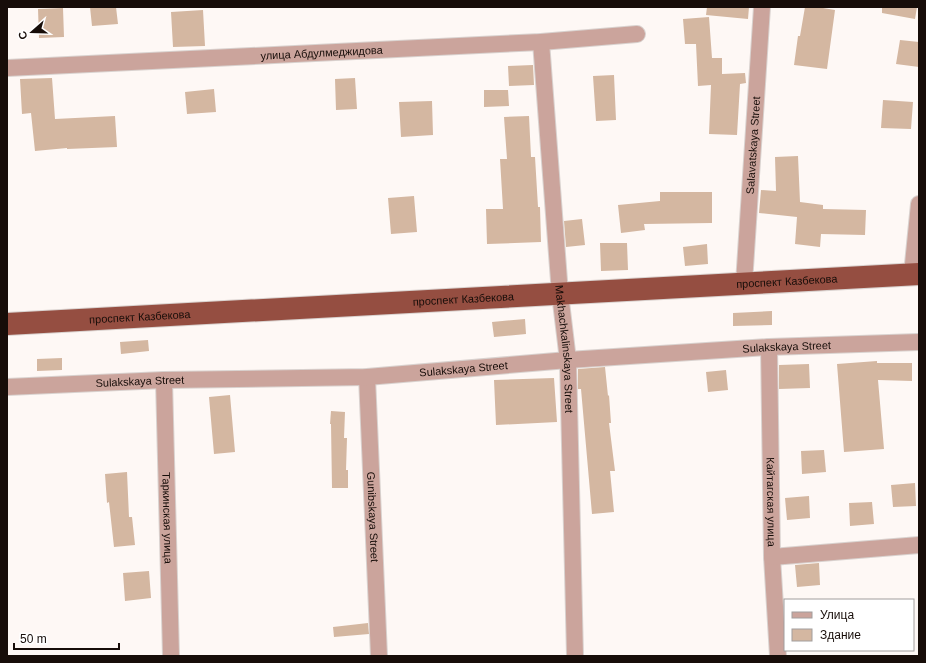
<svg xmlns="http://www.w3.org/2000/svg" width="926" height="663" font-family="Helvetica,sans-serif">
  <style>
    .building { fill: #d4b7a1 }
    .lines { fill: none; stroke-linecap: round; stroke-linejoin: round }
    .minor-casing { stroke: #d9d2cf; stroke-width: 18 }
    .trunk-casing { stroke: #d9d2cf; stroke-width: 24 }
    .minor { stroke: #cba49c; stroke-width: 16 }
    .trunk { stroke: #954e41; stroke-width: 22 }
    .labels { text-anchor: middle; stroke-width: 3.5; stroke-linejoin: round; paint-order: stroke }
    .street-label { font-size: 11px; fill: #170d09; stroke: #fff }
  </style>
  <rect width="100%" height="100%" fill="#fef8f5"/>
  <!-- building -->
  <path class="building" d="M90,7H116L118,24L92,26Z
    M707,7H749L748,19L706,15Z
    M805,7H817L835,10L827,69L794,65L798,36H800Z
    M882,7H917L915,19L882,13Z
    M63,8L64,37L39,38L38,9Z
    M203,10L205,46L173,47L171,12Z
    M709,17L712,58H722V74L745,73L746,83L740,84L737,135L709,134L711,85L698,86L696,44H685L683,19Z
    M900,40L919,42V67L896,64Z
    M533,65L534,85L509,86L508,66Z
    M614,75L616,120L596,121L593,76Z
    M52,78L55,119L115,116L117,147L67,149V148L35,151L31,113L22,114L20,79Z
    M355,78L357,109L336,110L335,79Z
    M214,89L216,112L187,114L185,92Z
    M484,90H508L509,106L484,107Z
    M883,100L913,102L911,129L881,128Z
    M432,101L433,135L401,137L399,102Z
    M529,116L531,157H535L538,207H540L541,242L487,244L486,209H503L500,159H507L504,117Z
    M798,156L800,202L823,205V209L866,210L865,235L821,234L820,247L795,244L797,217L759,213L761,190L776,191L775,157Z
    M660,192H712V223L644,224L645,230L621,233L618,205L660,201Z
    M414,196L417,232L391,234L388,198Z
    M582,219L585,245L566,247L564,221Z
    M600,243H627L628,270L601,271Z
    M707,244L708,264L685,266L683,247Z
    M772,311V325L733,326V313Z
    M525,319L526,334L494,337L492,322Z
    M148,340L149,351L121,354L120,342Z
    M62,358V370L37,371V359Z
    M877,361V363H912V381L878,380L884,449L844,452L837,364Z
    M809,364L810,388L779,389V365Z
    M605,367L608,396L609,395L611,423H609L615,471H610L614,512L592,514L581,389H578V369Z
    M726,370L728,390L708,392L706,372Z
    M554,378L557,422L496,425L494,380Z
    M230,395L235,452L214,454L209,397Z
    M331,411L345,412L344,438H347L346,470H348V488H332L331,424H330Z
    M824,450L826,472L802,474L801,451Z
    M127,472L129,517H132L135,545L114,547L109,502L107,503L105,474Z
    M915,483L916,506L893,507L891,485Z
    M809,496L810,518L787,520L785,498Z
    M872,502L874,524L850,526L849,503Z
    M819,563L820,585L797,587L795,565Z
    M149,571L151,598L125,601L123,573Z
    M368,623L369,634L334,637L333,627Z"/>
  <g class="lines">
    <defs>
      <g id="minor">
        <path id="s1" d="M541,42L560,294L568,360L575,656"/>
        <path id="s2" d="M7,68L541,42L637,34"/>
        <path d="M912,274L919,204"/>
        <path id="s3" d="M744,283L762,7"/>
        <path id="s4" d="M769,347L772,557L778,656"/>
        <path id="s5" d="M367,377L379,656"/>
        <path id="s6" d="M164,380L171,656"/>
        <path id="s7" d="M7,387L164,380L367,377L568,360L769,347L919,342"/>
        <path d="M772,557L919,545"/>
      </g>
      <g id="trunk">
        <path id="s8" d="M7,324L919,274"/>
      </g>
    </defs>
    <!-- minor casing -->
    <use href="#minor" class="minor-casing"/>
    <!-- trunk casing -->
    <use href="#trunk" class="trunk-casing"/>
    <!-- minor -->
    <use href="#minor" class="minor"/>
    <!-- trunk -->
    <use href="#trunk" class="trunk"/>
  </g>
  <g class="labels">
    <!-- street labels -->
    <g class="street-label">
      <text dy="4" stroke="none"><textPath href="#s2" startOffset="315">улица Абдулмеджидова</textPath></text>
      <text dy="4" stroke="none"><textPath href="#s3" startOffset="138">Salavatskaya Street</textPath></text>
      <text dy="4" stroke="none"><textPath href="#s8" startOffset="781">проспект Казбекова</textPath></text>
      <text dy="4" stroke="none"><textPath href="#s8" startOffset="457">проспект Казбекова</textPath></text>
      <text dy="4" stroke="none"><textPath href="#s8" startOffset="133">проспект Казбекова</textPath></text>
      <text dy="4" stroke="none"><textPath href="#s7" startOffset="781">Sulakskaya Street</textPath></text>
      <text dy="4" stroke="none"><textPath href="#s1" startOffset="308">Makhachkalinskaya Street</textPath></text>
      <text dy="4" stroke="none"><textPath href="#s7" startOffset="457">Sulakskaya Street</textPath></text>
      <text dy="4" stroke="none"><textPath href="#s7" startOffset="133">Sulakskaya Street</textPath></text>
      <text dy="4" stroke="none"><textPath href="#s4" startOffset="155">Кайтагская улица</textPath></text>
      <text dy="4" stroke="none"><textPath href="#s5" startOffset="140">Gunibskaya Street</textPath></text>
      <text dy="4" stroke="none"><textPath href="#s6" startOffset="138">Таркинская улица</textPath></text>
    </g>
  </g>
  <!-- border -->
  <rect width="926" height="663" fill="none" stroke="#170d09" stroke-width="16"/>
  <!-- legend -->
  <rect x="784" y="599" width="130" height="52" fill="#ffffff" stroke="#a29e9d"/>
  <rect x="792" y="612" width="20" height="6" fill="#cba49c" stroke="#a29e9d"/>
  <text x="820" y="619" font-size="12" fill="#170d09">Улица</text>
  <rect x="792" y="629" width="20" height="12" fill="#d4b7a1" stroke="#a29e9d"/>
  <text x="820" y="639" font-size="12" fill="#170d09">Здание</text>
  <!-- north arrow -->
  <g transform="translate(32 32) rotate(250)" stroke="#ffffff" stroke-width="3" paint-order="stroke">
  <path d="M0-3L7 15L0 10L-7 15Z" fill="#170d09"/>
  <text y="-6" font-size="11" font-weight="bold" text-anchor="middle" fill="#170d09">С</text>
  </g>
  <!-- scale -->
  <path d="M14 643v6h105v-6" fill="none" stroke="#170d09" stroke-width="2"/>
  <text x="20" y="643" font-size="12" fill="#170d09" stroke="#ffffff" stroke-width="3" paint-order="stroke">50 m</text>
</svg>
